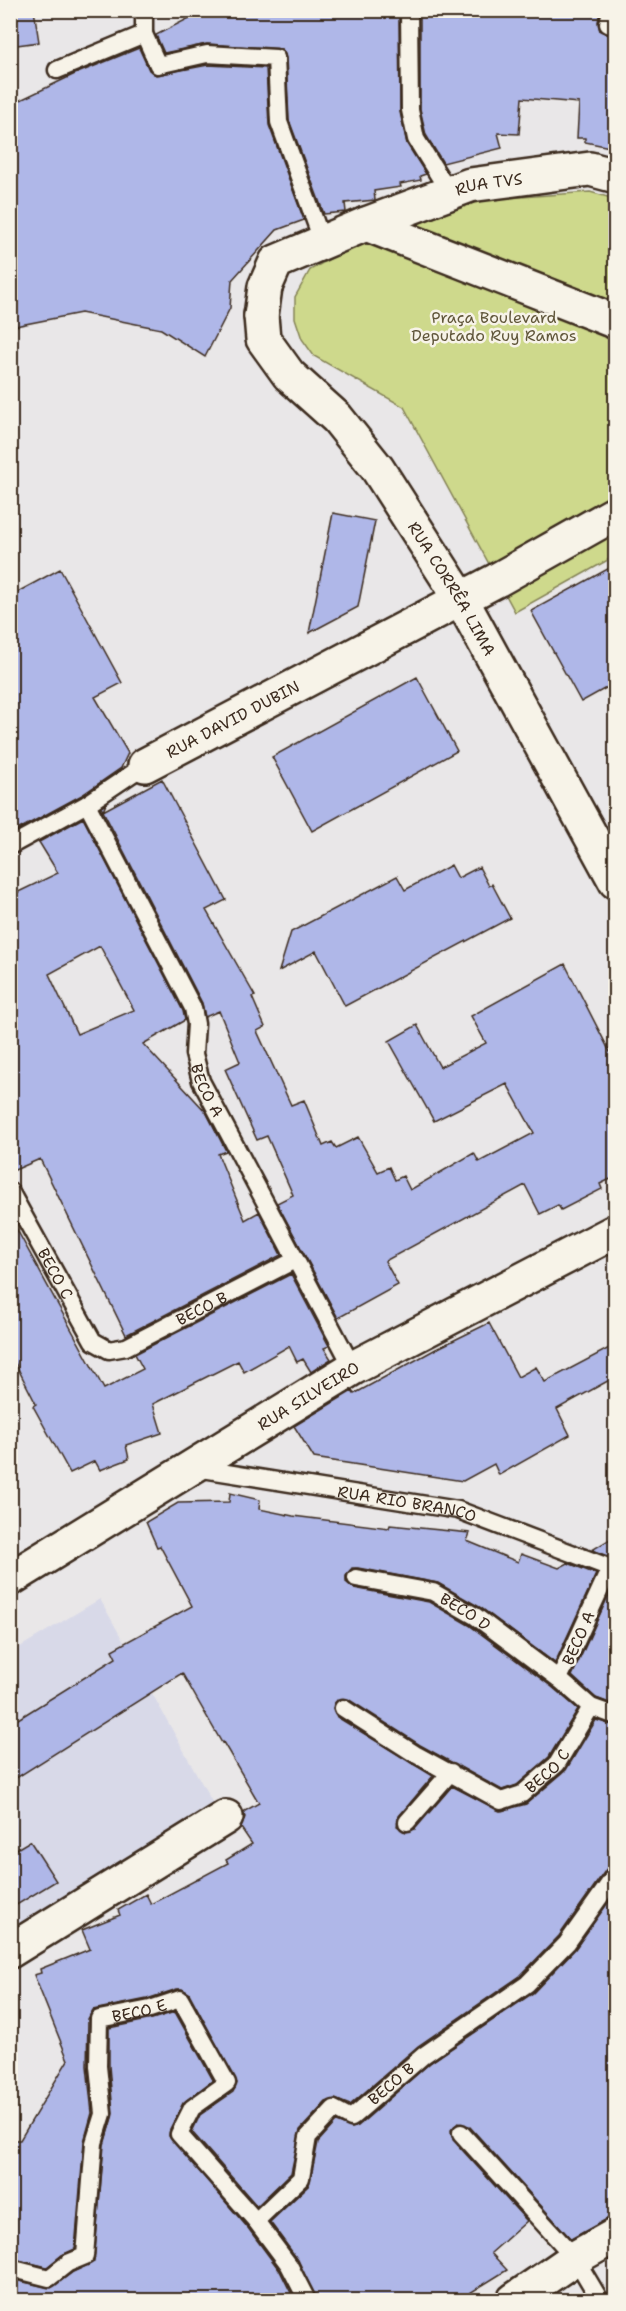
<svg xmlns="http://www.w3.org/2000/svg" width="626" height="2311" font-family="'Shantell Sans',sans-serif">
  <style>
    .built { fill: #d8d9e8 }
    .green { fill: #ced98c; stroke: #848255; stroke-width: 1.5 }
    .building { fill: #afb7e8; stroke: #3b2a1e; stroke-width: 1.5; fill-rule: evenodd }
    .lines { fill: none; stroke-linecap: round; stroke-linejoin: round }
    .lane-casing { stroke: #3b2a1e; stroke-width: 21 }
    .street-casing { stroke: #3b2a1e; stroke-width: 38 }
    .secondary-casing { stroke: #3b2a1e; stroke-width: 38 }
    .lane { stroke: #f7f3e8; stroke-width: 16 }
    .street { stroke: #f7f3e8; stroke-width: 33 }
    .secondary { stroke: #f7f3e8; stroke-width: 33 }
    .labels { text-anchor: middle; stroke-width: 5; stroke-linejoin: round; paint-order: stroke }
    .street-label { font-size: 16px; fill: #3b2a1e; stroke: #f7f3e8 }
    .park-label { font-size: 16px; fill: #60563a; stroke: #f7f3e8 }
  </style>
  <rect width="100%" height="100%" fill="#e9e7e8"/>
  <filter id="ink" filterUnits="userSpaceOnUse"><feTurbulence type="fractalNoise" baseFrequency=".0167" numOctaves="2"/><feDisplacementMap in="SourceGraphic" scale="12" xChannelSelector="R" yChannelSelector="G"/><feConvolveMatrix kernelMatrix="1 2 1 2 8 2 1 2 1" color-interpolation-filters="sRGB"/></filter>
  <g filter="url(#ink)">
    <!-- built -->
    <path class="built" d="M100,1599L216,1809L11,1930L10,1653Z"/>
    <!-- green -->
    <path class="green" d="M590,192L615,199V556L515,612L404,407L314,356L302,339L295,318V297L310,270L340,253L481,200Z"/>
    <!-- building -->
    <path class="building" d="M10,10H34L39,42L10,46Z
      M205,10L399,11L400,112L407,144L426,174L420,176L421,180L400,184L401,187L374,191L375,200L345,203L346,212L324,214L289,120L286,58L282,49L207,44L164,53L156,35Z
      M600,10L598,22L600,31L615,37V148L585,142V138H577L579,103L522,98L519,134L498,133L502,148L443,163L426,135L420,109V11Z
      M139,48L149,70L156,75L208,65L266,68L269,125L304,220L277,230L232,280L230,308L205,357L161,329L81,313L10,327V105L75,74Z
      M333,513L375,521L358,607L309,633Z
      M615,565V683L581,702L531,611Z
      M60,569L122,683L95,697L128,753L121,768L82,795L10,834V596Z
      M417,677L457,751L312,831L272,757Z
      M162,779L226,900L206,910L255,996L252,997L265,1027L257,1031L291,1105L304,1100L323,1146L332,1142L336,1148L358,1137L378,1172L389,1167L395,1180L403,1176L410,1190L474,1153L479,1162L534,1133L507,1084L434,1121L389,1041L417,1025L440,1067L486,1043L471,1016L565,964L615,1062V1177L600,1184L602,1189L561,1210L558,1205L540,1214L525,1185L385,1261L398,1285L338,1318L277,1203L293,1195L267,1136L257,1140L225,1069L240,1062L219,1011L205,1017L202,1003L101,807L106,804L103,811Z
      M83,818L183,1011L185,1020L143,1044L206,1112L226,1151L218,1154L245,1220L259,1212L281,1255L126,1335L40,1159L10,1172V896L58,873L39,842ZM100,946L134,1010L77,1034L49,974Z
      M451,865L458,878L479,867L489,886L492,884L510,918L345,1006L316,951L279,971L291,932L397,876L405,890Z
      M10,1217L104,1389L143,1369L135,1354L291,1274L329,1346L324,1348L331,1359L311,1372L303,1359L297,1362L289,1346L244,1372L238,1361L153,1404L162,1433L126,1445L129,1459L100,1470L95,1461L70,1473L33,1406L36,1404L10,1353Z
      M489,1323L518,1377L536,1367L545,1382L615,1345V1377L557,1409L570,1435L499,1475L494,1464L463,1481L314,1458L294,1426L352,1391L354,1394L436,1349Z
      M230,1493L260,1500L259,1509L293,1516L389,1528L390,1525L470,1533L467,1541L518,1562L521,1554L559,1568L568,1563L596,1574L555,1663L481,1608L438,1583L358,1568H352L346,1576V1582L354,1588L429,1602L469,1625L552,1687L578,1709L549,1757L517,1785L502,1790L420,1745L348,1699H338L333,1708L337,1717L433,1776L399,1816L397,1826L406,1832L415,1829L452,1786L500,1811L526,1804L566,1770L596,1720L615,1726V1864L607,1868L559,1936L520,1976L418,2046L350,2105L335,2099L326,2102L300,2130L291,2173L257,2206L192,2132L200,2115L233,2092L237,2083L189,1993L182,1989H177L147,1999L93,2010L88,2019L87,2066L92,2113L84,2142L75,2249L62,2255L47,2267L10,2258V2140H20L68,2060L34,1975L41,1973L40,1969L90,1949L82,1930L120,1915L118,1910L146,1894L151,1904L228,1863L226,1860L252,1844L241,1828L245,1817L243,1812L259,1803L223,1742L222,1743L182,1673L10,1782V1724L116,1658L112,1650L192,1606L160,1546L157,1547L146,1522L178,1503L229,1502Z
      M615,1536V1559L592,1550Z
      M615,1581V1705L596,1698L572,1676Z
      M30,1841L56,1881L10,1909V1853Z
      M615,1893V2216L607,2219L571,2239L469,2126L458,2123L451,2130L453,2140L527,2221L491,2253L507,2270L457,2301H317L298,2260L270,2222L309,2185L318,2142L336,2122L352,2128L358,2126L430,2063L533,1993L575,1949Z
      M175,2012L213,2080L183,2103L170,2129L169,2136L248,2228L280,2271L295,2301H10V2279L51,2288L73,2272L94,2262L104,2145L113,2113L109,2066V2028L152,2019Z"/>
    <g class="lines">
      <defs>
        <g id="lane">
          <path d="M144,10V34"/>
          <path d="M409,10L410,110L416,139L449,192"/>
          <path d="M611,10L608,24L616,27"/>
          <path d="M57,70L144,34L158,65L207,54L276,58L279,122L323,243"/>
          <path id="s1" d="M87,804L193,1008L196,1024L194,1054L201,1081L353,1368"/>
          <path d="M10,846L87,804L145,765"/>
          <path id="s2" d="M10,1191L93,1341L109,1350L126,1347L295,1260"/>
          <path id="s3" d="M196,1468L458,1510L616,1570"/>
          <path d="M610,1568L559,1679L591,1707L616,1716"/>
          <path id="s4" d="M356,1578L433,1592L475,1616L559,1679"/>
          <path id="s5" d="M343,1708L415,1754L501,1801L522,1794L557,1764L591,1707"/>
          <path d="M407,1822L451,1772"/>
          <path d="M461,2133L575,2258L600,2300"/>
          <path id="s6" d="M256,2221L301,2178L308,2137L334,2109L351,2118L424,2055L527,1984L567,1943L616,1874"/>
          <path id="s7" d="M10,2268L49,2278L68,2263L85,2256L94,2143L103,2114L98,2066L99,2019L150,2009L180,1999L227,2083L192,2108L179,2134L256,2221L289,2265L307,2300"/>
        </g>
        <g id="street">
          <path d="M366,224L616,322"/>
          <path id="s8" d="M261,316L265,287L276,262L366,224L470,185L590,169L616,176"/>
          <path id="s9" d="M145,765L497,580L616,513"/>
          <path d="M10,1951L226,1817"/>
          <path d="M514,2300L575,2258L616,2235"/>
        </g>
        <g id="secondary">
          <path id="s10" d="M261,316L263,339L289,375L337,418L377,468L461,599L616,882"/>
          <path id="s11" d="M10,1579L353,1368L616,1231"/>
        </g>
      </defs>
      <!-- lane casing -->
      <use href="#lane" class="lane-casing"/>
      <!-- street casing -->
      <use href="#street" class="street-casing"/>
      <!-- secondary casing -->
      <use href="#secondary" class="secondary-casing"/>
      <!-- lane -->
      <use href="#lane" class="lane"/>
      <!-- street -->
      <use href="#street" class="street"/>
      <!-- secondary -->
      <use href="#secondary" class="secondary"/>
    </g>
  </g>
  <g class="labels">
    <!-- street labels -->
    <g class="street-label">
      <text dy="6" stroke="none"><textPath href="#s8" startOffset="284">RUA TVS</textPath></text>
      <text dy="6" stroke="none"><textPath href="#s10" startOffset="338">RUA CORRÊA LIMA</textPath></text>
      <text dy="6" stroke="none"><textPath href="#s9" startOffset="99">RUA DAVID DUBIN</textPath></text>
      <text dy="6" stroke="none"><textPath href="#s1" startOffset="315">BECO A</textPath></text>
      <text dy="6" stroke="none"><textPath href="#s2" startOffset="94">BECO C</textPath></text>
      <text dy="6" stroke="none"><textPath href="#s2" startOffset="292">BECO B</textPath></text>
      <text dy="6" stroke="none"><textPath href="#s11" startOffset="350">RUA SILVEIRO</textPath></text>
      <text dy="6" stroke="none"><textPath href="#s3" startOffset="214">RUA RIO BRANCO</textPath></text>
      <text dy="6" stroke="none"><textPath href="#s4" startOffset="116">BECO D</textPath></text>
      <text transform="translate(578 1638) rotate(-66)" y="6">BECO A</text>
      <text dy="6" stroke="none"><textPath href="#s5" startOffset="240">BECO C</textPath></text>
      <text dy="6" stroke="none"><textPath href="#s7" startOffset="363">BECO E</textPath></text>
      <text dy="6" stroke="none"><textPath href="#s6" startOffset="214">BECO B</textPath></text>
    </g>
    <!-- park labels -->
    <g class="park-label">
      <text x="494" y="323">Praça Boulevard<tspan x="494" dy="18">Deputado Ruy Ramos</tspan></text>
    </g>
  </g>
  <!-- margin -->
  <rect width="626" height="2311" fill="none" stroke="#f7f3e8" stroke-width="36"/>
  <rect x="18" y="18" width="590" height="2275" fill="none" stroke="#3b2a1e" stroke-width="2" filter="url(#ink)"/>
</svg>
